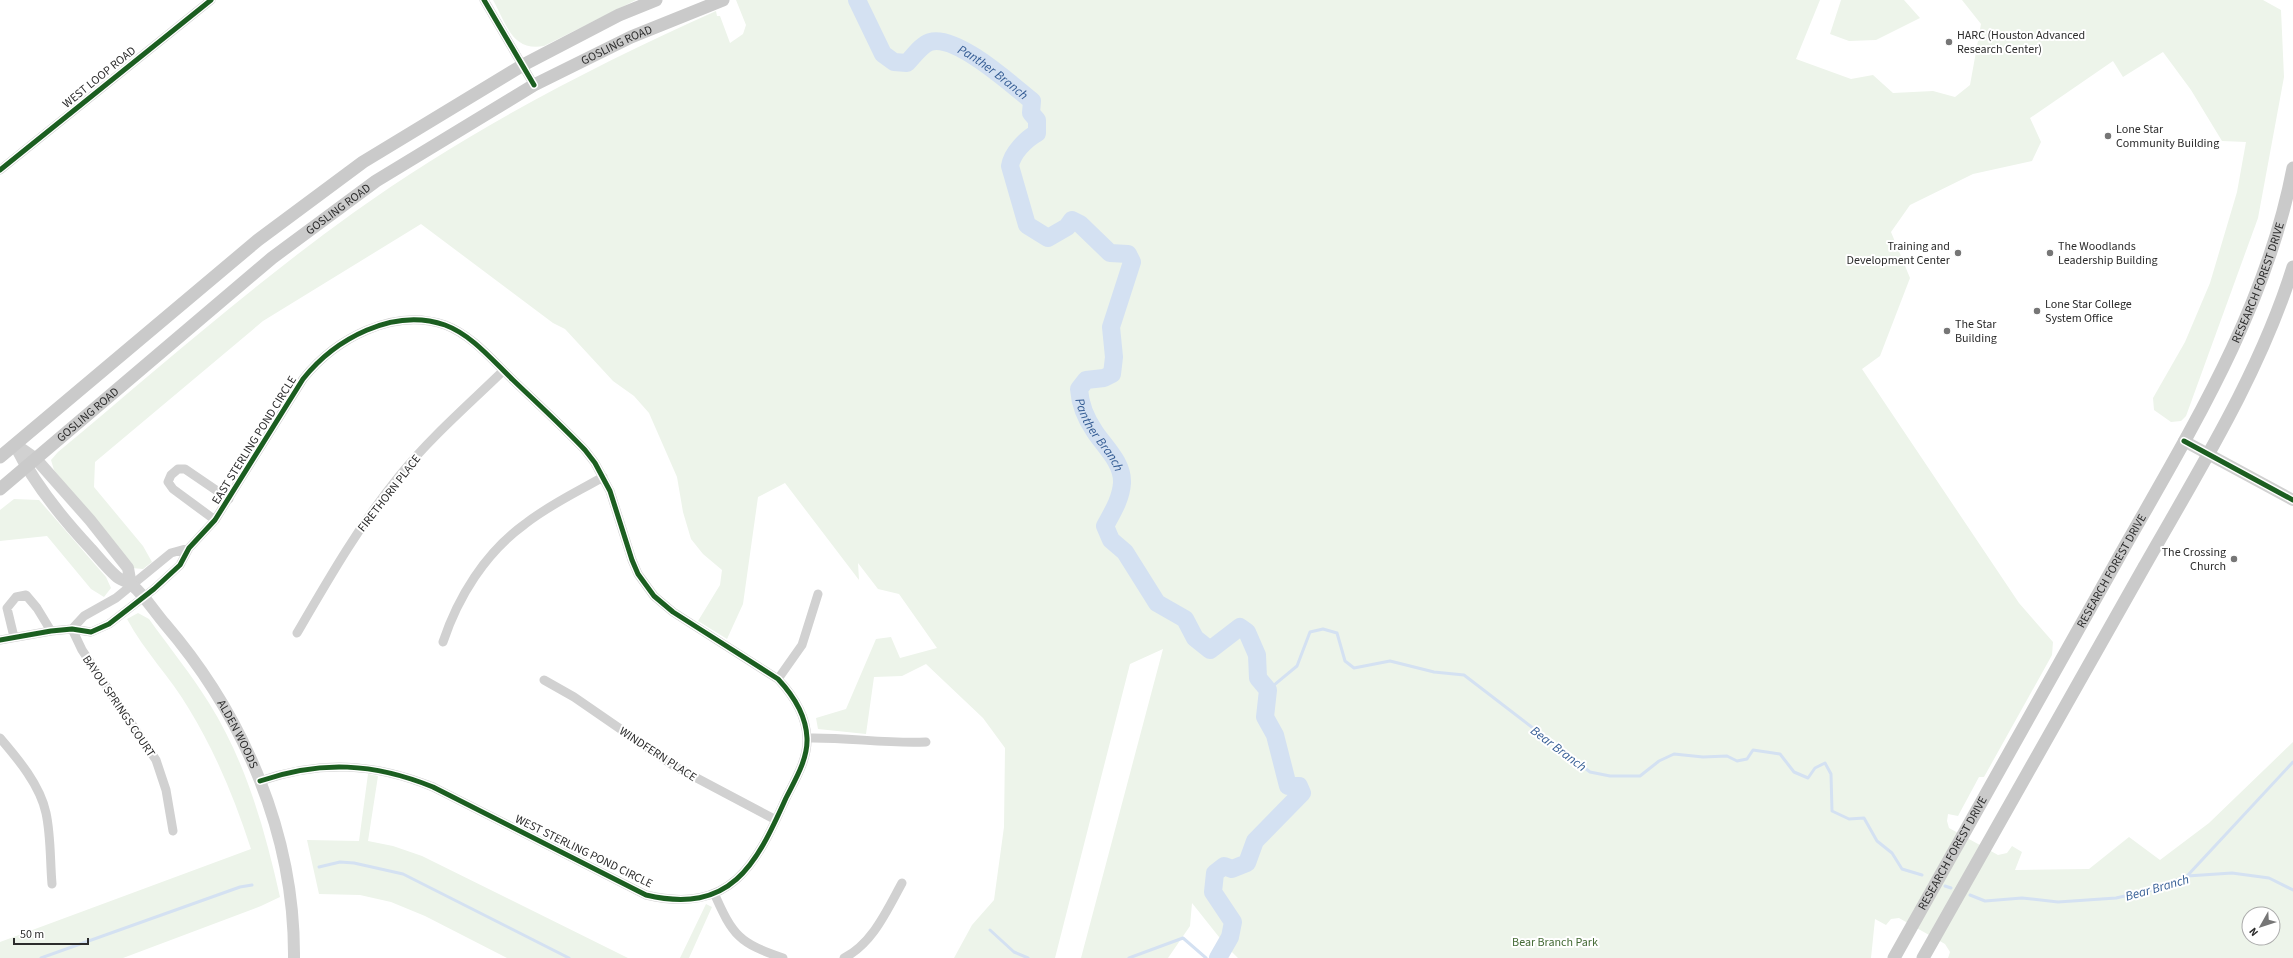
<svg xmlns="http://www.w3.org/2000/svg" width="2293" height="958" font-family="'Source Sans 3',sans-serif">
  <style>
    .green { fill: #edf4ea; fill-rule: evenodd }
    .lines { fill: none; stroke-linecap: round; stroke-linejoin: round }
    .stream { stroke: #d4e1f2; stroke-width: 3 }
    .river { stroke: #d4e1f2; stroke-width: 18 }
    .minor { stroke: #d1d1d1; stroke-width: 9 }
    .tertiary { stroke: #d1d1d1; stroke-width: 12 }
    .secondary { stroke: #cacaca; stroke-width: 13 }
    .cycleway-casing { stroke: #fff; stroke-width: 8 }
    .cycleway { stroke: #1b5e20; stroke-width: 5 }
    .poi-dot { fill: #767676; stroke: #fff; stroke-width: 1.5 }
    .labels { text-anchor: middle; stroke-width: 4; stroke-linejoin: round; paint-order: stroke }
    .poi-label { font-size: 12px; fill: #2c2c2c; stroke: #fff; text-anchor: start }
    .street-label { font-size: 12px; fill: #2c2c2c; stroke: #fff }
    .park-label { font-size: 12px; fill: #456b36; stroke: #fff }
    .water-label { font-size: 13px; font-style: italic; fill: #345c94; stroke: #fff }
  </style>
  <rect width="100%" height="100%" fill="#fff"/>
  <!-- green -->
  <path class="green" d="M493,0H636L544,46C512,52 506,23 493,0Z
    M736,0H1820L1796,59L1851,79L1873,75L1893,93L1933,91L1955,97L1970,85L1981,24L1962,0H2263L2281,10L2284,77L2258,218L2186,416L2181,421L2171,422L2154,410L2153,398L2185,342L2210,283L2237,192L2246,142L2222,141L2191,90L2163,52L2123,77L2113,61L2030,118L2041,142L2032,161L1973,174L1910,205L1891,232L1910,278L1880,356L1862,369L2019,603L2053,642L2052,655L1984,777H1979L1958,816L1948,814L1947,821L1949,828L1998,855L2007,853L2012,846L2022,852L2015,870L2089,869L2129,837L2160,860L2209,823L2293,742V958H1948L1950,952L1945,944L1899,918L1891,919L1886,925L1875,919L1871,958H1238L1229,949L1232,945L1225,940L1223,942L1192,903L1190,926L1168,958H1081L1163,649L1130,664L1055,958H954L972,925L994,900L1004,827L1005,748L983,718L926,664L902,676L874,677L866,734L818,729L816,718L846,709L876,639L891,637L900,658L937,648L899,594L878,589L858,563L859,580L785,483L758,497L743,604L727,639L698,621L720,585L722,570L703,554L691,539L683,512L677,477L649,413L634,396L613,381L565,329L553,323L421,224L263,321L95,462L94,487L143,546L152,562L143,569L132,568L54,470L51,460L58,452C155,371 250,287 353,213C466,132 589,68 716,11L717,16H720L730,43L743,34L746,25ZM2249,914H2273V938H2249Z
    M1841,0H1904L1920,18L1876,40L1849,41L1830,34Z
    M14,499L39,500L106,577L111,588L104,597L91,589L47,536L0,541V510Z
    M138,613L149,619C169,647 191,674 209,703C246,762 265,830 280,897L261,906L123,958H0V942L251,849C235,800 216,753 189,709C171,678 144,651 127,619Z
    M368,774L378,776L368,841L393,846L422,856L628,958H507L425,916L391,902L360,895L319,894L307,840L359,841Z
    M706,904L712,907L689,958H680Z"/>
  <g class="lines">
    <!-- stream -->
    <path class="stream" d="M1268,690L1297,666L1310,632L1323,629L1337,633L1345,661L1354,668L1390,661L1434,672L1464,675L1590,772L1610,776H1640L1659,761L1674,754L1703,757L1727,756L1737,761L1747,759L1753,750L1780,754L1794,772L1808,778L1815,768L1825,763L1831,774L1832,811L1849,819L1864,818L1877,841L1892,853L1902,869L1922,875
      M319,867L340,862L354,863L403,874L569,958
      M2188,875L2293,762
      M1945,886L1951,888
      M1970,895L1985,901L2022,898L2058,902L2116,898L2152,890L2187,876L2232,873L2269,878L2293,890
      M990,930L1014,952L1028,958
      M41,958L240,887L252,885
      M1129,958L1183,938L1206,958"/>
    <!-- river -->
    <path class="river" id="s1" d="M857,0L883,54L894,62L907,63C913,57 921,45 930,42C956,34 1011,84 1032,101L1031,113L1037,120V133C1026,139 1012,153 1010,166L1027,225L1048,238L1067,227L1072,220L1080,224L1110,253L1128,254L1132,262L1111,327L1114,357L1112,374L1104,378L1086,380L1079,389C1080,404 1086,419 1095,432C1105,447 1123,463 1122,483C1121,499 1112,513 1105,526L1111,540L1125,552L1157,603L1185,619L1195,638L1210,650L1240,627L1247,632L1257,655L1258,678L1268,690L1265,717L1275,735L1288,786H1299L1302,793L1255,841L1247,863L1232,869L1224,866L1215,873L1213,892L1233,922L1230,937L1218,958"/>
    <!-- minor -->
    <path class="minor" d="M484,0L534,85
      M0,170L211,0
      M215,520L173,489L168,482L171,475L178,469H185L229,499
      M72,629L82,650L156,760L166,790L173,831
      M72,629L84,616L116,598L171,553L189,548
      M297,633C329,578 360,524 400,475C431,437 468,405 503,371
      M14,637L7,608L16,597L26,595L37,608L51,631
      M0,640L51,631L72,629L91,632L109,624L154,589L180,565L189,548L215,520L303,379C335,339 393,307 445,325C472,335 493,361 513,380C537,403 562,426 585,450L595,463L610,491L632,560L638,574L654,596L673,612L778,679C793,695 806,715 807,738C808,759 795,780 786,798C756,865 731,915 646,895L433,787C374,763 321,760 260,781
      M443,642C458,597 485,553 525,524C549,505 577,492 603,477
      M778,679L802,645L818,594
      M544,680L574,697L674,766L776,820
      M0,738C18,759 40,785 46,813C51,836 50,861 52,884
      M807,738C847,737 886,744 926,742
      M714,893C733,936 739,943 783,958
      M844,958C873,943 887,910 902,883"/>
    <!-- tertiary -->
    <g class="tertiary">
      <path d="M2184,441L2293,500"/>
      <path id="s2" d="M15,445C34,484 61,517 91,549C99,558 107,568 116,576C120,580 127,581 132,585C144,595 154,611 165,624C244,716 295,835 294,958"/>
      <path d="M16,445L36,459L90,520L128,568L131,585"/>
    </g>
    <!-- secondary -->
    <g class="secondary">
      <path d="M0,457L258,240L363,162L523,65L619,15L656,0"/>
      <path id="s3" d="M0,489L272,258L376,181L534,85L631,37L723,0"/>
      <path id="s4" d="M1894,958C1968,824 2044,691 2119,557C2189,433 2266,310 2293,168"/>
      <path d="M1923,958C1996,827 2070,697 2144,567C2199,470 2260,373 2293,267"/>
    </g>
    <defs>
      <path id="cycleway" d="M484,0L534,85
        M0,170L211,0
        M2184,441L2293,500
        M0,640L51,631L72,629L91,632L109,624L154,589L180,565L189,548L215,520L303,379C335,339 393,307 445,325C472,335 493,361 513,380C537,403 562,426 585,450L595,463L610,491L632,560L638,574L654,596L673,612L778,679C793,695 806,715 807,738C808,759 795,780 786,798C756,865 731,915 646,895L433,787C374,763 321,760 260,781"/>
    </defs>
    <!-- cycleway casing -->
    <use href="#cycleway" class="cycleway-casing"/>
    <!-- cycleway -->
    <use href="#cycleway" class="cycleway"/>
  </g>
  <!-- markers -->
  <g class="poi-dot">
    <circle cx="1949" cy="42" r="4"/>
    <circle cx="2108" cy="136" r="4"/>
    <circle cx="1958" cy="253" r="4"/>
    <circle cx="2050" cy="253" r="4"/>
    <circle cx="2037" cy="311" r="4"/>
    <circle cx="1947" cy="331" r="4"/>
    <circle cx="2234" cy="559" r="4"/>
  </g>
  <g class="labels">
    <!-- poi labels -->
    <g class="poi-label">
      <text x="1957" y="39">HARC (Houston Advanced<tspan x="1957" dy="14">Research Center)</tspan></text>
      <text x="2116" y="133">Lone Star<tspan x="2116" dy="14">Community Building</tspan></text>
      <text x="1950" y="250" text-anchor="end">Training and<tspan x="1950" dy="14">Development Center</tspan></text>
      <text x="2058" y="250">The Woodlands<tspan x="2058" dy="14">Leadership Building</tspan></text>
      <text x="2045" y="308">Lone Star College<tspan x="2045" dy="14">System Office</tspan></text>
      <text x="1955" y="328">The Star<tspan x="1955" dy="14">Building</tspan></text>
      <text x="2226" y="556" text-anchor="end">The Crossing<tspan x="2226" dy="14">Church</tspan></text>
    </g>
    <!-- street labels -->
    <g class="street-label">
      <text dy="4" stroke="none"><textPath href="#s3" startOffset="763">GOSLING ROAD</textPath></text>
      <text transform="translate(99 77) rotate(-39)" y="4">WEST LOOP ROAD</text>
      <text dy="4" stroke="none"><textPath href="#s3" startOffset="439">GOSLING ROAD</textPath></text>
      <text dy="4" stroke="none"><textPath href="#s4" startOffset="768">RESEARCH FOREST DRIVE</textPath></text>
      <text dy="4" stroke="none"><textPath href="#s3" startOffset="115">GOSLING ROAD</textPath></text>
      <text transform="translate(254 440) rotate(-58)" y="4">EAST STERLING POND CIRCLE</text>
      <text transform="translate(389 493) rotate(-52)" y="4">FIRETHORN PLACE</text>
      <text dy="4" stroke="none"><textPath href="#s4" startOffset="444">RESEARCH FOREST DRIVE</textPath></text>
      <text transform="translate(119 706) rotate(56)" y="4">BAYOU SPRINGS COURT</text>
      <text dy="4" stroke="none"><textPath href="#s2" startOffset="368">ALDEN WOODS</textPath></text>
      <text transform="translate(658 754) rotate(33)" y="4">WINDFERN PLACE</text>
      <text transform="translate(584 851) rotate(26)" y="4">WEST STERLING POND CIRCLE</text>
      <text dy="4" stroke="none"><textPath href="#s4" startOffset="120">RESEARCH FOREST DRIVE</textPath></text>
    </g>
    <!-- park labels -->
    <g class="park-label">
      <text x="1555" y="946">Bear Branch Park</text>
    </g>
    <!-- water labels -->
    <g class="water-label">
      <text dy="5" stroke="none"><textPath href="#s1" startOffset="190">Panther Branch</textPath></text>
      <text dy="5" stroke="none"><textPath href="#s1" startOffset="716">Panther Branch</textPath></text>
      <text transform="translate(1559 748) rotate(37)" y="5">Bear Branch</text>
      <text transform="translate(2157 887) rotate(-16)" y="5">Bear Branch</text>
    </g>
  </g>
  <!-- north arrow -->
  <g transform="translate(2261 926) rotate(231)"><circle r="19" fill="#ffffff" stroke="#ababab"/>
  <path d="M0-3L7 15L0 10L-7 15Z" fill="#767676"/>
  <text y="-6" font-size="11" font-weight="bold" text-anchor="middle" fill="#2c2c2c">N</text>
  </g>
  <!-- scale -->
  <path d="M14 938v6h74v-6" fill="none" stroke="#2c2c2c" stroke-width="2"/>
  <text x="20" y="938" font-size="12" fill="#2c2c2c" stroke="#ffffff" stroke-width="3" paint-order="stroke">50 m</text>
</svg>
